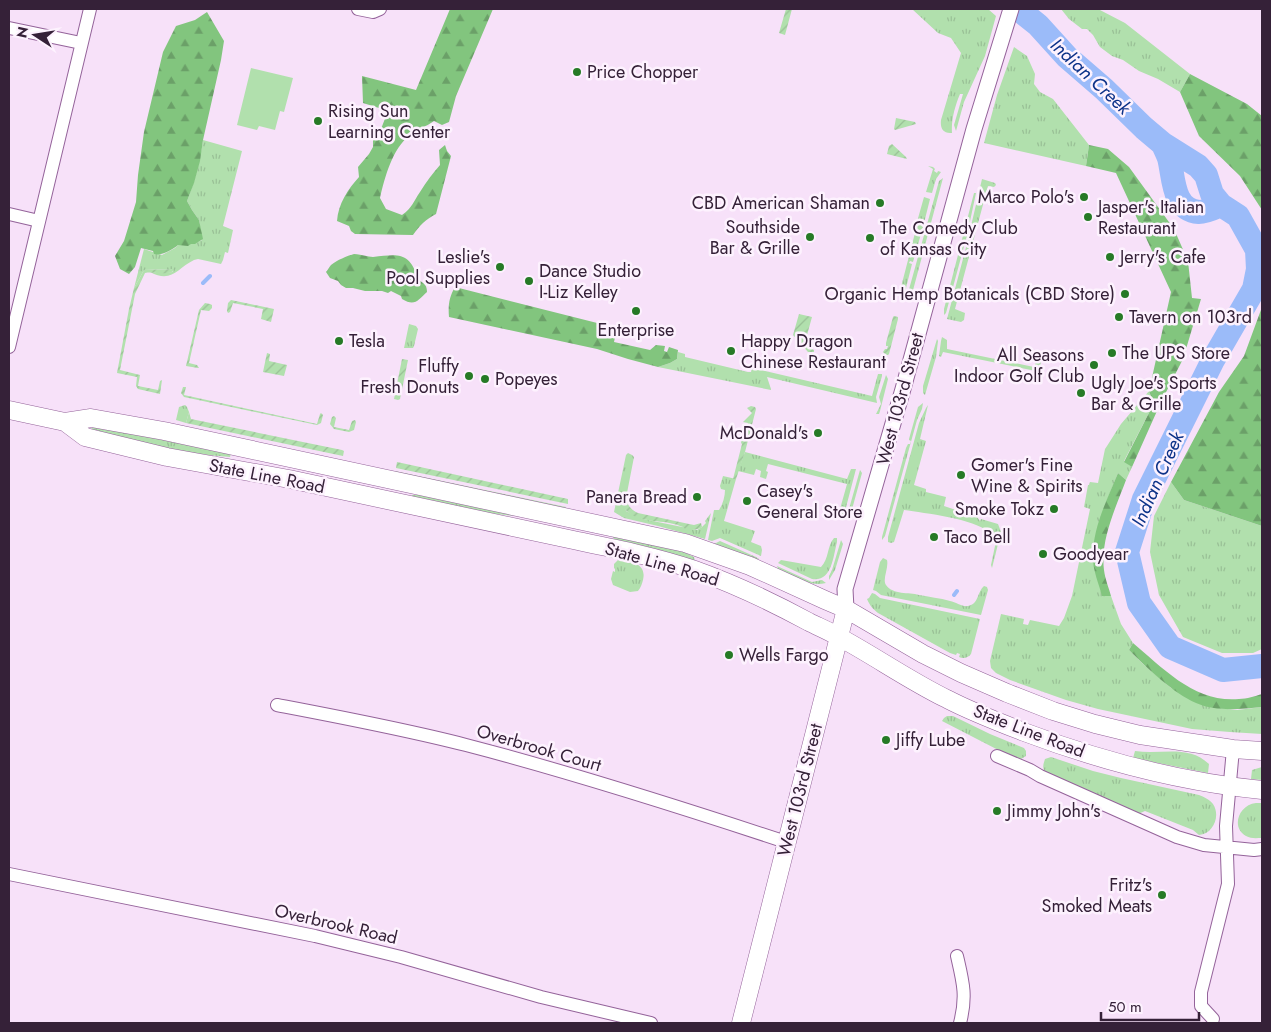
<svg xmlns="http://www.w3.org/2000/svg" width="1271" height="1032" font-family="Jost,sans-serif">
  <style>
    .grass { fill: url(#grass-tufts) }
    .forest { fill: url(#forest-firs) }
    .park { fill: #b1e0ad }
    .garden { fill: url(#garden-furrows) }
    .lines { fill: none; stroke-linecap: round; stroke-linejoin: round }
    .stream { stroke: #9bbbf9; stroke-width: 4 }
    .river { stroke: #9bbbf9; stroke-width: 24 }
    .minor-casing { stroke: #94639a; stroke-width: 14 }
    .tertiary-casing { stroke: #94639a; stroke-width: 17 }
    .secondary-casing { stroke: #94639a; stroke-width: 19 }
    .minor { stroke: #fff; stroke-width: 12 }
    .tertiary { stroke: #fff; stroke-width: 15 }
    .secondary { stroke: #fff; stroke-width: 18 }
    .poi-dot { fill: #267a26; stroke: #fdf2fe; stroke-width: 2 }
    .labels { text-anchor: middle; stroke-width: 5; stroke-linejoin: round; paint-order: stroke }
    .poi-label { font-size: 18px; fill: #352138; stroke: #fdf2fe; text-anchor: start }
    .street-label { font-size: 18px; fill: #352138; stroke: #fdf2fe }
    .water-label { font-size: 19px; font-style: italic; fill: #0c3288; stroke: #fdf2fe }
  </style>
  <defs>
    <pattern id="grass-tufts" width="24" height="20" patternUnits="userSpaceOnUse" patternTransform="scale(1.25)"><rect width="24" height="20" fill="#b1e0ad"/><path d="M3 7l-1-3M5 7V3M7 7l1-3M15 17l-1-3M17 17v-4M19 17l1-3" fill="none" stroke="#99c096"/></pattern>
    <pattern id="forest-firs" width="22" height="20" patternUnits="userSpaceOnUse" patternTransform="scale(1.25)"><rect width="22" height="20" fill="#82c57e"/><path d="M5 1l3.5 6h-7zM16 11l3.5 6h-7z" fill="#6ba068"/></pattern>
    <pattern id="garden-furrows" width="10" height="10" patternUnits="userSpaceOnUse" patternTransform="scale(1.25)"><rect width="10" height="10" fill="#b1e0ad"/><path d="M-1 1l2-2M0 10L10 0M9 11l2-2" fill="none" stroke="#99c096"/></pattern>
  </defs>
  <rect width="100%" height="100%" fill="#f7e1f9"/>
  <!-- grass -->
  <path class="grass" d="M912,9H988L996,16L985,56L964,102L956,131L954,125L963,94H960C955,106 951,120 952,133C943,134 940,128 941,120L961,53L951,38L938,33Z
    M1061,9H1098L1125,23L1190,74L1180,92L1158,79L1139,71L1123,60L1112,56L1100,47L1093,35L1087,29H1082L1069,19Z
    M1014,47L1027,56L1035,74L1034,84L1040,92L1053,99L1089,145L1086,166L984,143L997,95Z
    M203,140L242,151L223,226L233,230L228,253L225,252L223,260L221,264L198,259L194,260C177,268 172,284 150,272L157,273L173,272V269L144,270L134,288L144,249L162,255L175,248L178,245C188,244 193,245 202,240L199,220L192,210L187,201C195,181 200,161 203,140Z
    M928,166L933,167L935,169L934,171L937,173L938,171L941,172L936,179L932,193L926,192L933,169Z
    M943,178L912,294L908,298V293L939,181Z
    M982,179L995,183L996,185L994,187L988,186L955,309L965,313L964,320L961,322L947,319L968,240L972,234L971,226Z
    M974,193H976L969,226L970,232L966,239L946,313L944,315V309Z
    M924,197L930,199L922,231L915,229Z
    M915,233L921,234L913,262L910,261L909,263L912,264L905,292L900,291Z
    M409,324L416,326L418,329L414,346L413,348H404Z
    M942,337L947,340V349L1034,367L1038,357L1041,356L1042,358L1036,384H1035L1034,382L1036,371L943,352L941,357L939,356L941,341Z
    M937,339L938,341L936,357L925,395L923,393V386Z
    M678,352L685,354V357L748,372H751L752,368L872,396L878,374H882V376L876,397L877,403L767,377L771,389V390L658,367L670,363L677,359Z
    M886,375L888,379L880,411L879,414H876L881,404L879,397Z
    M1149,391L1154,403L1124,461L1132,467L1126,480L1118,473L1105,505L1102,596H1111L1121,624L1133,643L1129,650L1143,664L1171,688L1218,708L1237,710L1262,707V734L1230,732L1192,729L1098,709L1066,700L1010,680L996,673L991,668L990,661L1001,614L1024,619L1023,624L1028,625L1030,620L1059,626L1064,618L1072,596L1090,509L1084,507L1088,485H1089L1090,482L1098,483L1105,449L1107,446L1121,424Z
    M923,403L922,409L917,420L885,536L882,540V537L906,448L908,444H910L911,441L909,440V439L918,407Z
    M185,405L187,407L189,412L186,423L176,420L179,407Z
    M928,405L920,439L926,441L914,485L926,489V492L946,497L944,506L977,517L980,521L981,519L998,524L1001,532L992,568L991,565L995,546L997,543L992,530L989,532C974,519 925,513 904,510L894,542L891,543L888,542V537L919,423L926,408Z
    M92,427L147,436L231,454L230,457C183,454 137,442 91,431Z
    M745,452L847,479L851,469H856L844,515L841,514L840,509L847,484L768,464L766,471L768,472L766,479L760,477L761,471L756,469L754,475L738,471Z
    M628,453L632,455L634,457L627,493L623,495L626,511L643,519L697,530L702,527L706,523L705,521L711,513L705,539L658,526L624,518L614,512L626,455Z
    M860,470L862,473L851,513L847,516Z
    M395,471L566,507L565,509L395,473Z
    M723,476L736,479L724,521L755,531L751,542L761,546L762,550L761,556L720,538L712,541L708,540L714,510H719C723,504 725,496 725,490L721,489L720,486Z
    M1171,482L1184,500L1262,526V649L1253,653H1222L1183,637L1159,595L1150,552L1154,516Z
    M412,495H424L524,517L480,512L411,498Z
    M614,534L684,552L694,557L695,561L622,543L613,538Z
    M834,538H837V542C833,557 832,582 812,579L778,563L781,560L821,567C829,559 827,546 834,538Z
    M841,540L843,544L835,570L829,580V576L832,570Z
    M720,541L756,557L759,559L755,560L712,545Z
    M883,558L887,560C889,568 882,579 886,585C893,595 909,592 919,595C929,597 940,598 950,601C956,602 962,607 968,606C979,604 977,592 984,586L987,587L988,590L981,615L881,595L876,591L873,590L880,562Z
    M618,560C631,562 647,563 643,580C642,584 641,587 638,591L630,592L613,585L611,579L613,571L615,572V569L614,568V564Z
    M777,566L812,582L822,580L826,583C809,587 795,577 779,571Z
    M872,593L875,594L880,598L980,619L971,654C968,658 963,659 959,657L960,654L957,653L956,655L950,653L878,613C873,609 870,606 867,599L869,598Z
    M947,716H953L990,734L1024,748L1026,751V756L1021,759L1006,754L942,721L944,718Z
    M1135,751C1162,755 1188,744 1209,764L1208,773L1133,758Z
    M1051,757L1093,771L1121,778L1199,795C1204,797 1209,799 1213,804C1221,816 1213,834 1199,835L1193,830L1145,811L1138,814L1046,773C1042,768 1043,765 1045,759Z
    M1262,767V780L1251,779L1252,770Z
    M1256,803H1262V838C1257,838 1251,839 1246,836C1231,828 1238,805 1256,803Z"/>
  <!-- forest -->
  <path class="forest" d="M450,9H493L456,96L449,122L442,125L434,121C426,127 416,129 410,135C392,149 385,177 380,198L386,209L402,215C413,207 413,202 420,192C426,182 433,173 440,165L439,150L445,145L447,151L451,156L436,214C426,219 419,226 413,235L355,234L351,231L349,226L337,221C338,204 348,189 359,177L358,167L369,154L373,147V138L381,129L386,116L379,108L363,103L362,76L416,90Z
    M207,12L224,41L221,60L203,140L200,161L194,183L187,201L192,210L199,220L203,239L195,244H191L188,246L178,245C172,250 162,256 154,254L153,251L141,248L135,267L129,274L120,269L115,256L124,241L136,202L138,175L144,132L163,52L176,26L195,20Z
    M1190,74L1247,104L1262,116V210L1240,176L1199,136L1180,92Z
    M1089,145L1108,149L1129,167L1174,229L1188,261L1192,298L1201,299L1183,359L1161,402L1132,467L1124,462L1154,403L1149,391L1171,292L1116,173L1086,166Z
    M354,254C360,254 368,257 373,257C400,254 409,252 419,280C425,284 427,286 427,292C418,300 415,307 402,299L401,296L391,291L388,293L382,291H365L353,288H346L341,285L338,281L330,278L326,272C328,270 329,267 331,265C337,260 347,256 354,254Z
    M455,287L617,328L614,342L650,350L656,345L665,346L664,351L667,352L669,347L678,350L677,359L670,363L658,367L628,359L597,349L449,317C448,306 449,297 455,287Z
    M1262,307V526L1184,500L1171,482L1219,392L1244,356Z
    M1118,473L1126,480C1116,507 1100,540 1104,570C1105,579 1109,588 1111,596H1102C1099,584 1093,571 1093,558C1092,529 1107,500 1118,473Z
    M1133,643C1164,669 1195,703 1239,699C1247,699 1255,696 1262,694V707C1241,709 1216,712 1196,703C1173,693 1147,668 1129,650Z"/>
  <!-- park -->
  <path class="park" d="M251,68L293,78L284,112L280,111L275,130L259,126L257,130L237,125Z"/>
  <!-- garden -->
  <path class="garden" d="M786,9H792L785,35L779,33Z
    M896,118L915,122L916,124L895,130L894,129Z
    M892,144L906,157L907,159L887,154L889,146Z
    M173,269L174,271C165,276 154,271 145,273L135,294L120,370L140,375L138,386L158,390L160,381L162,380L160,394L138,389L136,386L137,377L117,373L129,309L134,288L144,270Z
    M231,300L274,309L271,322L261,319L263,309L233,303L230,312L228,313L227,311L228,303Z
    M205,303L210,304L212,305V308L209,311L201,310L189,363L197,365L199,368H198L186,366L199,310Z
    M799,314L812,317L804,346L814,350V352H808L793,335Z
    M894,316L898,317V319L889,354L888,355H886L883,352L885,349H887L888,346H886V343L893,317Z
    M267,353L270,354L269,361L287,365L284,376L263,372Z
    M402,359L408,360L400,399L398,400L394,399Z
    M183,387H186L184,395L317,424L320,414L321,413L323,415L321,423L317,425L184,397L181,393Z
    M751,406L755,407L756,409L745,452L736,479H733L742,444L741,443L745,426H747L748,423L743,422L752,413L747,408Z
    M189,412L191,419L342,450L344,451L343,456L186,423Z
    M334,416L336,418L334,427L349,430L352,421L355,420L356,422L354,430L349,432L334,429L330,424L332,417Z
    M397,462L568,499V497V504L396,468Z
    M627,493C625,504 630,509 638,513L689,524L694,525L701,523L702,527C698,530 692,530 687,529C682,528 685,527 680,526C664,519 642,524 628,512C622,508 622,501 623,495Z"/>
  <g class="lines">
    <!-- stream -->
    <path class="stream" d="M203,283L210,276
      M954,595L957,591"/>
    <!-- river -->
    <path class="river" d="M1018,9L1038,25L1067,57L1104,89L1144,128L1163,144L1198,166L1206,175L1212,194L1221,205L1238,216L1257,250L1258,269L1254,289L1213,360L1144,499L1127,552L1139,603L1170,647L1223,670L1262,666
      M1163,144C1165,149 1167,153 1169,158C1174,177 1172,210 1199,212C1206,212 1214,208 1221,205"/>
    <defs>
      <path id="minor" d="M358,9L373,12L380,9
        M9,28L81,43
        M9,214L39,221
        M9,347L90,9
        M277,705C340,717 404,729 466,745C574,773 680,807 786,842
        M997,756L1030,770L1040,776L1177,837L1204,845L1254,850L1262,849
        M9,874L315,936L401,957L541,997L651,1023
        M957,956C963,982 967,996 960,1023
        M1213,1019L1201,1006V992L1228,884L1226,826L1233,749"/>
      <path id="tertiary" d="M846,609L845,589L903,389L974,129L1011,9"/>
      <path id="secondary" d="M9,410L65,422L91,418L164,431L685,543L750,566L825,600L846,609L923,654L961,673L1007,693L1053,711L1095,724L1140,735L1233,749L1262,751
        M65,422L85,437L167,457L289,479L578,541C617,549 657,557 695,570C734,584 772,602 809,622C819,627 829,631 839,637C876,657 910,681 947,699C972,712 998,722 1024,732C1101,761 1181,782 1262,790
        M741,1023L846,609"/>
    </defs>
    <!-- minor casing -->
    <use href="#minor" class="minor-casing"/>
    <!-- tertiary casing -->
    <use href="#tertiary" class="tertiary-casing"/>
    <!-- secondary casing -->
    <use href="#secondary" class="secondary-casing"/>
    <!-- minor -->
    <use href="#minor" class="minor"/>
    <!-- tertiary -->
    <use href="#tertiary" class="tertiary"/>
    <!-- secondary -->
    <use href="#secondary" class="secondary"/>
  </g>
  <!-- markers -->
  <g class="poi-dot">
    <circle cx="577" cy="72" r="5"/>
    <circle cx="318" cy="121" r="5"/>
    <circle cx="1084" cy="197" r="5"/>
    <circle cx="880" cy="203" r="5"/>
    <circle cx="1088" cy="217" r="5"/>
    <circle cx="810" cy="237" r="5"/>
    <circle cx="870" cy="238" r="5"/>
    <circle cx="1110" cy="257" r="5"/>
    <circle cx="500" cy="267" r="5"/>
    <circle cx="529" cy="281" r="5"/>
    <circle cx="1125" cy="294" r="5"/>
    <circle cx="636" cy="311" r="5"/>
    <circle cx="1119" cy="317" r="5"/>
    <circle cx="339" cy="341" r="5"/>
    <circle cx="731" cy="351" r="5"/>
    <circle cx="1112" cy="353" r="5"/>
    <circle cx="1094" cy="365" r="5"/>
    <circle cx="469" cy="376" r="5"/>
    <circle cx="485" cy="379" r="5"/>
    <circle cx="1081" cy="393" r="5"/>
    <circle cx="818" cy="433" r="5"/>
    <circle cx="961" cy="475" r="5"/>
    <circle cx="697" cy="497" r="5"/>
    <circle cx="747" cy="501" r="5"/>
    <circle cx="1054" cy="509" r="5"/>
    <circle cx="934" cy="537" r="5"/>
    <circle cx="1043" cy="554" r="5"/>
    <circle cx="729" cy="655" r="5"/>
    <circle cx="886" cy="740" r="5"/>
    <circle cx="997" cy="811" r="5"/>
    <circle cx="1162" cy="895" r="5"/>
  </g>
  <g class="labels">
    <!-- poi labels -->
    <g class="poi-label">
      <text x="587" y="78">Price Chopper</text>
      <text x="328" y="117">Rising Sun<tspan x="328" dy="21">Learning Center</tspan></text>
      <text x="1074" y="203" text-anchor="end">Marco Polo's</text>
      <text x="870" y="209" text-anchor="end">CBD American Shaman</text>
      <text x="1098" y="213">Jasper's Italian<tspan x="1098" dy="21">Restaurant</tspan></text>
      <text x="800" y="233" text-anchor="end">Southside<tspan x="800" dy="21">Bar &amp; Grille</tspan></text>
      <text x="880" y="234">The Comedy Club<tspan x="880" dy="21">of Kansas City</tspan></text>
      <text x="490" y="263" text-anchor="end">Leslie's<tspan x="490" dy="21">Pool Supplies</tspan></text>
      <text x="1120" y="263">Jerry's Cafe</text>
      <text x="539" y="277">Dance Studio<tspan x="539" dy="21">I-Liz Kelley</tspan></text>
      <text x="1115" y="300" text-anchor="end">Organic Hemp Botanicals (CBD Store)</text>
      <text x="1129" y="323">Tavern on 103rd</text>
      <text x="636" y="336" text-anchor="middle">Enterprise</text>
      <text x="349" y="347">Tesla</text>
      <text x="741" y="347">Happy Dragon<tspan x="741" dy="21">Chinese Restaurant</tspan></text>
      <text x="1122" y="359">The UPS Store</text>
      <text x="1084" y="361" text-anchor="end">All Seasons<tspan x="1084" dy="21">Indoor Golf Club</tspan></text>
      <text x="459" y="372" text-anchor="end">Fluffy<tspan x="459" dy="21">Fresh Donuts</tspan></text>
      <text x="495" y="385">Popeyes</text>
      <text x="1091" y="389">Ugly Joe's Sports<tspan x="1091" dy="21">Bar &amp; Grille</tspan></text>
      <text x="808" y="439" text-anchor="end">McDonald's</text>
      <text x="971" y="471">Gomer's Fine<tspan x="971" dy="21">Wine &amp; Spirits</tspan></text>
      <text x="757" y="497">Casey's<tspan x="757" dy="21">General Store</tspan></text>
      <text x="687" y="503" text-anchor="end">Panera Bread</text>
      <text x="1044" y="515" text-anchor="end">Smoke Tokz</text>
      <text x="944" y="543">Taco Bell</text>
      <text x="1053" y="560">Goodyear</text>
      <text x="739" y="661">Wells Fargo</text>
      <text x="896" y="746">Jiffy Lube</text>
      <text x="1007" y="817">Jimmy John's</text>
      <text x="1152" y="891" text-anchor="end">Fritz's<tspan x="1152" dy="21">Smoked Meats</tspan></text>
    </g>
    <!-- street labels -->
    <g class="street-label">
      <text transform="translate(900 399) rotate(-75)" y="6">West 103rd Street</text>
      <text transform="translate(267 476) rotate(11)" y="6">State Line Road</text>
      <text transform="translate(662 564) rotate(16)" y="6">State Line Road</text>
      <text transform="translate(1029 731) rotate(21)" y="6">State Line Road</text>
      <text transform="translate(539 748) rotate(16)" y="6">Overbrook Court</text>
      <text transform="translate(800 790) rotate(-76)" y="6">West 103rd Street</text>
      <text transform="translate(336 924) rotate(13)" y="6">Overbrook Road</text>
    </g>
    <!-- water labels -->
    <g class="water-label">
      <text transform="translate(1091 76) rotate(43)" y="7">Indian Creek</text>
      <text transform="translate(1157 479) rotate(-66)" y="7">Indian Creek</text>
    </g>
  </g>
  <!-- border -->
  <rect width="1271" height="1032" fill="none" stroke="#352138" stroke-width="20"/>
  <!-- north arrow -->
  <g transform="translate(35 35) rotate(282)" stroke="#fdf2fe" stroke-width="4" paint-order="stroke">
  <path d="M0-4L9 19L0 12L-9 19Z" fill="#352138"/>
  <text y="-8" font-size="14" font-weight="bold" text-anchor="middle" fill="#352138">N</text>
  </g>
  <!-- scale -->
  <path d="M1101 1012v8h98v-8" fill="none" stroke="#352138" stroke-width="2.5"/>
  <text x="1108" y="1012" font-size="15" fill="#352138" stroke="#fdf2fe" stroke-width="4" paint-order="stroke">50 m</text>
</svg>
